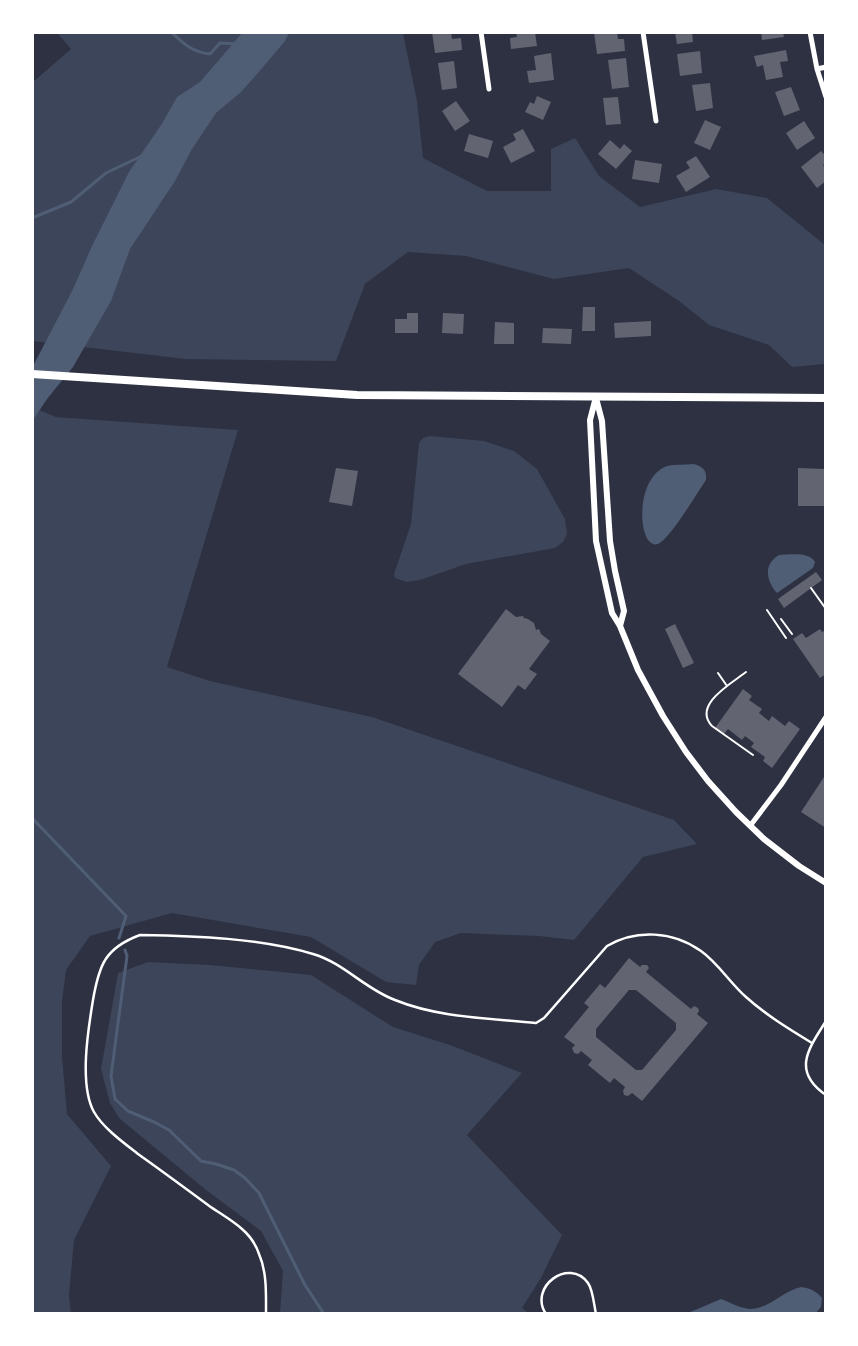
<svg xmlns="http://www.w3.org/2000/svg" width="858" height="1346" font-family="'Space Grotesk',sans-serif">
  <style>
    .green { fill: #3c4559 }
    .water { fill: #4f5d75 }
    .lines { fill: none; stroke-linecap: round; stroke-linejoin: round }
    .stream { stroke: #4f5d75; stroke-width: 3 }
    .building { fill: #626471; fill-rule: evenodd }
    .path { stroke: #fff; stroke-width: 2 }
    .service { stroke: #fff; stroke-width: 2.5 }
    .minor { stroke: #fff; stroke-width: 5 }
    .tertiary { stroke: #fff; stroke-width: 6 }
    .primary { stroke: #fff; stroke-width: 8 }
  </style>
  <rect width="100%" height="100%" fill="#2d3142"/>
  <!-- green -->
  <path class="green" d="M57,33H403L417,101L423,158L487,191H551V149L575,138L599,176L640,207L716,189L767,198L825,245V364L792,367L769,345L709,325L679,301L629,268L554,279L466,256L408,252L365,284L336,361L185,359L33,341V82L71,49Z
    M39,410L56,417L238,430L167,667L210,681L372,717L674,820L697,844L643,857L574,940L539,936L461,933L435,942L419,965L416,985L386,982L311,937L172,913L90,936L66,970L62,1002V1056L67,1114L111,1166L74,1240L69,1295L71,1314L32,1313L33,420Z
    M429,436L484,441L514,451L537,469L565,519L567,534L563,542L555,548L466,564L420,580L407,582L395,578L394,574L411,524L419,443L423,438Z
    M148,962L210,965L311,975L393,1027L450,1045L522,1073L467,1135L562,1235L541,1278L522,1308L528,1313H280L283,1271L261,1231L206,1190L119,1118L110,1103L101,1069L118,973Z"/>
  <!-- water -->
  <path class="water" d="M242,33H289L285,41L258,73L241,92L216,113L192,149L175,181L130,249L111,301L73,367L47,399L33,420L32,368L73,289L92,246L129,172L163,122L177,97L200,82Z
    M694,464C703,467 707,470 706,480C697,493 670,539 658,544C638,551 633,478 667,466C675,464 686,465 694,464Z
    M779,555C790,555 808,551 815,562L813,568L777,593C766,581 763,564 779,555Z
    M801,1287C810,1288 816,1291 822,1298L821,1307L816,1313H688L721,1299C729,1302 742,1309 751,1309C770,1308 783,1291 801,1287Z"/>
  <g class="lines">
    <!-- stream -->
    <path class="stream" d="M171,32C184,44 192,52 210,54L220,43L238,44
      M32,218L71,202L106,173L144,155
      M32,818L126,916L119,938
      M125,950L127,956L111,1076L115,1099L128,1111L154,1122L169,1130L201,1161L216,1164L234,1170L245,1178L259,1193L305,1285L324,1314"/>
  </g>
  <!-- building -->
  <path class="building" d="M432,32H451L452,39L461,38L462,50L435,53Z
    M516,32H535L537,46L511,49L510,38L517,37Z
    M594,32H617L618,39H624L625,51L597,54Z
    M675,32H692L693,42L677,44Z
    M761,32H783L784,37L762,40Z
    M786,50L788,61L780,62L783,77L766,80L763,65L757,67L754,56Z
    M700,51L702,73L680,76L677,54Z
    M551,53L554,80L529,83L527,71L536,70L534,56Z
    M626,58L629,87L612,89L608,60Z
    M454,61L457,88L442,90L438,63Z
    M710,83L713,108L696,111L692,85Z
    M791,87L800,110L784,116L775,92Z
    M537,96L551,102L543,120L525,112L530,102L534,104Z
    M618,97L621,124L606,125L603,98Z
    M456,101L470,121L455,131L442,111Z
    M705,120L721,127L710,150L694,143Z
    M804,121L815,138L797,150L786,133Z
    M523,129L535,151L511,163L503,147L516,140L513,134Z
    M469,134L493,141L488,158L464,151Z
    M610,140L620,149L624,144L632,151L616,169L598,154Z
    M821,151L826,156V163L823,165L826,169V181L817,188L801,167Z
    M696,156L710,177L686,192L676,176L690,168L686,162Z
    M635,160L662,164L659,183L632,179Z
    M583,307H595V331H582Z
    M407,313H418V333H395V319H407Z
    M443,313L464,314L463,334L442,333Z
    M651,321V336L615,338L614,323Z
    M495,322L514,323V344H494Z
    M543,328L572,329L571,344L542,343Z
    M336,468L358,471L352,506L329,502Z
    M798,468L826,469V506H798Z
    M816,572L822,580L784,608L778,599Z
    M506,609L516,617L523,616L524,618L528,619L534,623L536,630L539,629L541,634L550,641L529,669L537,674L525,690L518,685L502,707L458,674Z
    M675,624L694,663L683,668L665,629Z
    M820,629L822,632L826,630V674L820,678L793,639L802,633L806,638Z
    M743,689L752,696L749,700L762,709L759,713L769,721L772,716L785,726L789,721L800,729L772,768L763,761L765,757L751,747L754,743L745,736L742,740L728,729L724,734L715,728Z
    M826,774V828L801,812Z
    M629,958L640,967L642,965H647L649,968L646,972L691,1009L694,1006L698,1008L699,1011L697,1014L708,1023L642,1101L632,1093L628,1096L624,1095L623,1091L625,1087L614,1078L610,1083L588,1065L592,1060L581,1051L578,1054L574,1053L572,1048L575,1045L564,1037L589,1007L584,1003L600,984L605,988ZM629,990H636L676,1023V1030L642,1070H636L596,1037V1029Z"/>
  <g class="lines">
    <!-- path -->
    <path class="path" d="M811,588L826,609
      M767,610L786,638
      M781,619L792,634
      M746,672C732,683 692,705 712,726L753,755
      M718,673L727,686"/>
    <!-- service -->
    <path class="service" d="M826,1021C809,1048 791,1071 826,1095
      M266,1314C266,1294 267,1272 259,1254C256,1245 249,1235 242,1229C232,1220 219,1213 208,1205C185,1188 162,1171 138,1154C124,1143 103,1128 94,1112C79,1085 88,1030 93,1000C99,965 105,948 140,935C195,936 261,938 313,954C344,963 365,989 395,1000C439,1018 489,1018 536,1023L544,1018L607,946C636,929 673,931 701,951C718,963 730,983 746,997C766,1015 789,1029 812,1043
      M546,1314C528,1287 569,1257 588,1283C593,1290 594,1305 596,1314"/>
    <!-- minor -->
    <path class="minor" d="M481,32L489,89
      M643,32L656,121
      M810,32L817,69L826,97
      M817,69L826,67
      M750,826L781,785L826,717"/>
    <!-- tertiary -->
    <path class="tertiary" d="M596,397L590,420L596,541L612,613L620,626L638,670L663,716L686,752L708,781L736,812L764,839L799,866L826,883
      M596,398L602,421L610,541L615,571L624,611L620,626"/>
    <!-- primary -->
    <path class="primary" d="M32,374L357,395L826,398"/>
  </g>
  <!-- border -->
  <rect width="858" height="1346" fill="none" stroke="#ffffff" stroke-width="68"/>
</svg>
